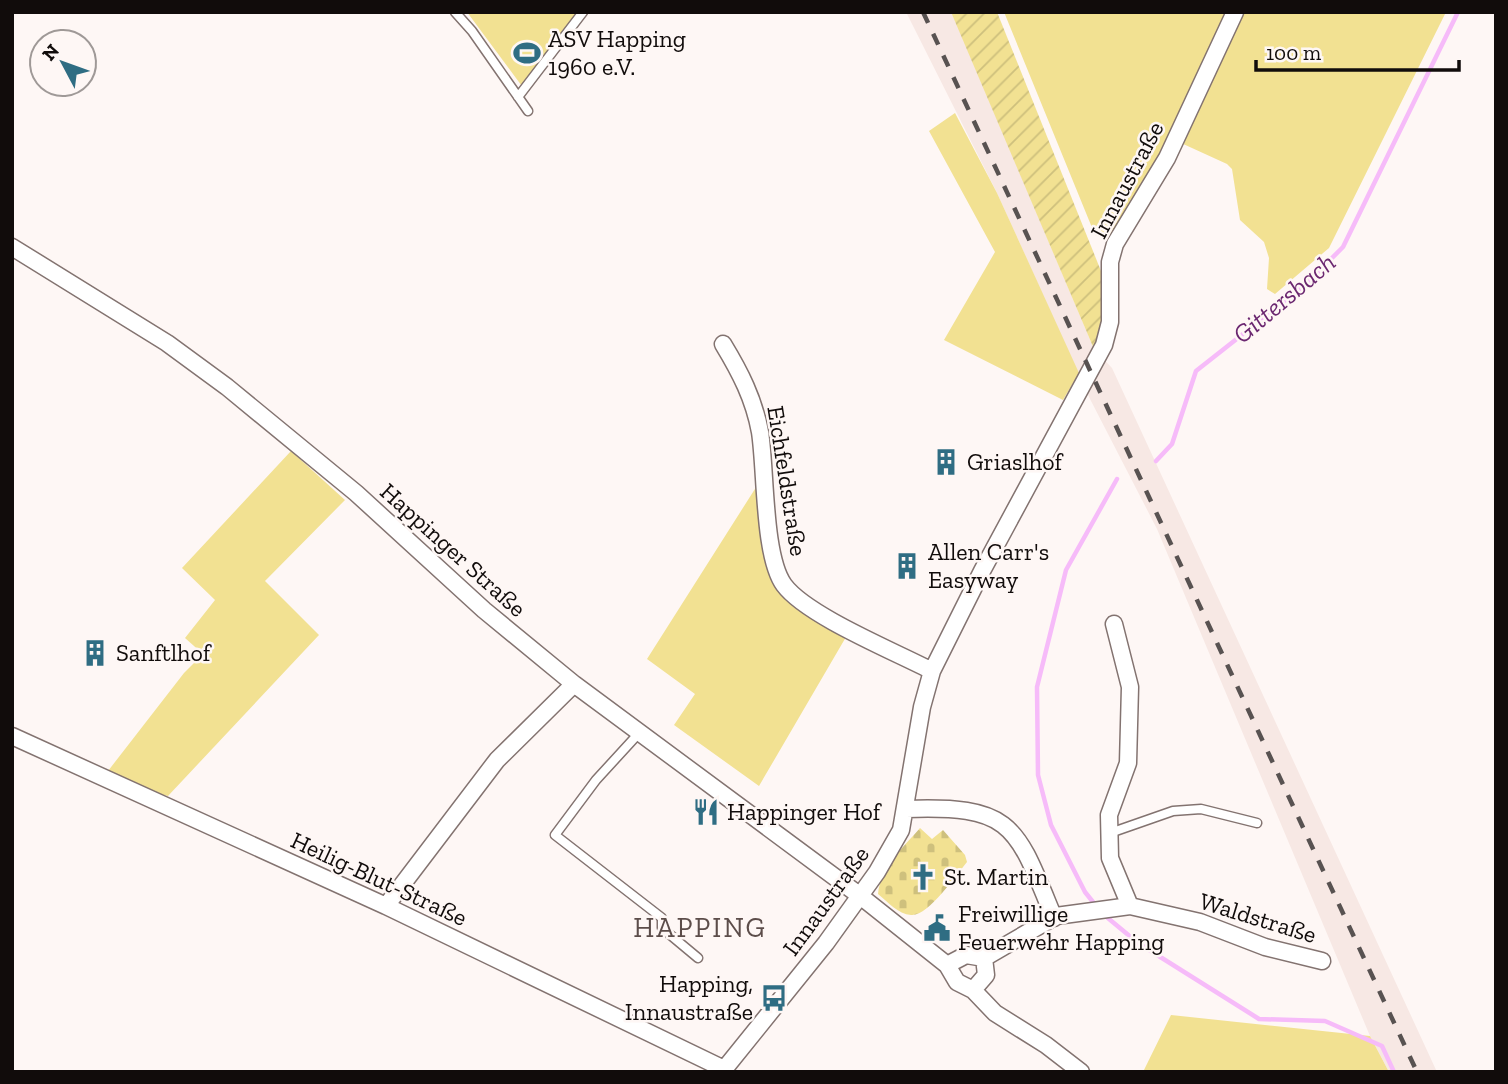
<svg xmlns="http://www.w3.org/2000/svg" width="1508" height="1084" font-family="'Zilla Slab',serif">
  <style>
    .built { fill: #f7e8e4 }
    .grass { fill: #f2e192 }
    .cemetery { fill: url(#cemetery-stones) }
    .garden { fill: url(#garden-furrows) }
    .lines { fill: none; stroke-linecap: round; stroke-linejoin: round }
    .stream { stroke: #f6bbf9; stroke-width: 4.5 }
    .service-casing { stroke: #837370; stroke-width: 11 }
    .minor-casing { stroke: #837370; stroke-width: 19 }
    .service { stroke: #fff; stroke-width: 8 }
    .minor { stroke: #fff; stroke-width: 16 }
    .rail { stroke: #585251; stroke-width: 4.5; stroke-dasharray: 12 12; stroke-linecap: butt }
    .labels { text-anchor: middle; stroke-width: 5; stroke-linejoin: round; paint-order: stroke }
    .poi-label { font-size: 24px; fill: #110c0b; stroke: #fef7f5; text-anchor: start }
    .street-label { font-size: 24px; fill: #110c0b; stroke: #fef7f5 }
    .water-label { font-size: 26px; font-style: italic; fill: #6b2770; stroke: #fef7f5 }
    .quarter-label { font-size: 28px; letter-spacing: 2px; fill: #5c4d4a; stroke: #fef7f5 }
  </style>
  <defs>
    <pattern id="cemetery-stones" width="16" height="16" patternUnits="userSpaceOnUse" patternTransform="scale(1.75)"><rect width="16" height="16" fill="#f2e192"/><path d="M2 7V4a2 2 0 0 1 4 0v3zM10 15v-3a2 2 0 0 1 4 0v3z" fill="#cec07d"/></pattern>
    <pattern id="garden-furrows" width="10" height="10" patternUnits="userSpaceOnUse" patternTransform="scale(1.75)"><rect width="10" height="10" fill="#f2e192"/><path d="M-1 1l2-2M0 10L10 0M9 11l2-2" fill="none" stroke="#cec07d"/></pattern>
  </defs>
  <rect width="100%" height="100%" fill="#fef7f5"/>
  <!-- built -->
  <path class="built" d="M906,12H951L957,24L1094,349L1112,368L1437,1072H1389L1370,1036L1157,529L1090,399L997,193Z"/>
  <!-- grass -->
  <path class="grass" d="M467,12H587L527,93Z
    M1004,12H1229L1184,114L1146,181L1108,240L1095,235Z
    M1242,12H1446L1329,248L1275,294L1267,289L1269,258L1264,242L1240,220L1232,169L1227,164L1181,143Z
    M955,113L997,193L1079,373L1063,400L944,340L995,252L929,131Z
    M291,451L345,500L265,581L319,635L168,796L140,789L108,771L184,673L203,654L185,638L215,600L182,568Z
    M760,481L782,589L846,637L759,786L674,725L695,694L647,659Z
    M1171,1015L1370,1036L1389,1072H1143Z"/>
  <!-- cemetery -->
  <path class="cemetery" d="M920,828L932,839L943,830L965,855L967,862C956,875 928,917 911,915C898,914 888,902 878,894C881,866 903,848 920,828Z"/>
  <!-- garden -->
  <path class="garden" d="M951,12H997L1103,276L1102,331L1094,349Z"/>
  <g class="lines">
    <!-- stream -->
    <path class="stream" d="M1156,461L1172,444L1196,371L1305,285L1343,247L1458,12
      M1097,907L1085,892L1051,825L1038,775L1037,687L1066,570L1117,479
      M1103,914L1138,943L1259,1019L1325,1021L1382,1046L1394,1072"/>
    <defs>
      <path id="service" d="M455,12L472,31L528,111
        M518,97L583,12
        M640,732L596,780L555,835L662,918V928L698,958
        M1110,833L1173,811L1201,809L1257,823"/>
      <path id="minor" d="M12,247L167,343L227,387L356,493L484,610L574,684L859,895L947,965L957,982L973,990L995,1013L1046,1045L1081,1072
        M723,344C740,372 754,399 760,432C766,470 763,556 784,585C807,616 896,652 932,671
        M1114,624L1130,687L1128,763L1109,815L1110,858L1130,906
        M12,736L386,906L724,1069
        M906,809C1014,805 1016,826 1054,918
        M386,906L497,760L574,684
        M984,958L1056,916L1130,906L1200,922L1265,947L1322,961
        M947,965L966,955L984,958L986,975L973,990
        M722,1072L826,943L877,872L901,830L922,707L932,671L982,571L1104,345L1110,322V262L1115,244L1167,158L1235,12"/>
    </defs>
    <!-- service casing -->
    <use href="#service" class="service-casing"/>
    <!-- minor casing -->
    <use href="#minor" class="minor-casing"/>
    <!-- service -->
    <use href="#service" class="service"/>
    <!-- minor -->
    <use href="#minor" class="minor"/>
    <!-- rail -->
    <path class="rail" d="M923,12L1417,1072"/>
  </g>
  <!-- icons -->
  <defs>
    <symbol id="stadium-bare" viewBox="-9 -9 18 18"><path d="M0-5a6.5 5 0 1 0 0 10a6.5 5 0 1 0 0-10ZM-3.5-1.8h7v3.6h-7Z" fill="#2f6d83" stroke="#fef7f5" stroke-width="2.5" paint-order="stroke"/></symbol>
    <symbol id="building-bare" viewBox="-9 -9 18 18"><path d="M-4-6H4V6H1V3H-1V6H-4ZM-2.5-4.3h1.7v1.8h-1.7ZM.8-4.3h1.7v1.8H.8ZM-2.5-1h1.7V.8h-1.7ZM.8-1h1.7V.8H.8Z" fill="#2f6d83" stroke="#fef7f5" stroke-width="2.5" paint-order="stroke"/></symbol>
    <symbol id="restaurant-bare" viewBox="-9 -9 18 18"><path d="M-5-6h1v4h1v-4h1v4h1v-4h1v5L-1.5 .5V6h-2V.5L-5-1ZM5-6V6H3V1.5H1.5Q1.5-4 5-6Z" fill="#2f6d83" stroke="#fef7f5" stroke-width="2.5" paint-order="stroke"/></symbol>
    <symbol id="church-bare" viewBox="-9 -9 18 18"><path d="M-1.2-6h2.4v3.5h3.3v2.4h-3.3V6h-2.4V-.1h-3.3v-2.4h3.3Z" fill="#2f6d83" stroke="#fef7f5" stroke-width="2.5" paint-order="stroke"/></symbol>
    <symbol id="civic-bare" viewBox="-9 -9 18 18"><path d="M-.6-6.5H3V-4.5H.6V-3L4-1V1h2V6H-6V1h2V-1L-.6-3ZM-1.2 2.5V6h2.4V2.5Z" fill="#2f6d83" stroke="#fef7f5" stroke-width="2.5" paint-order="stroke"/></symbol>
    <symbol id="bus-bare" viewBox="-9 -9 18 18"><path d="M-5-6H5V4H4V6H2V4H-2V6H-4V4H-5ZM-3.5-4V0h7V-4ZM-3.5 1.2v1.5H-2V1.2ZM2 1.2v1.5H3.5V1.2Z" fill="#2f6d83" stroke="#fef7f5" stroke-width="2.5" paint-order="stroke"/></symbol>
  </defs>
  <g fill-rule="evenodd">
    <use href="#stadium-bare" x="508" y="34" width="38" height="38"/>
    <use href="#building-bare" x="927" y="443" width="38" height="38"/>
    <use href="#building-bare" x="888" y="547" width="38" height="38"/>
    <use href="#building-bare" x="76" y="634" width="38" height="38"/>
    <use href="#restaurant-bare" x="687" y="793" width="38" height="38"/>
    <use href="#church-bare" x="904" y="858" width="38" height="38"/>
    <use href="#civic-bare" x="918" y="909" width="38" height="38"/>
    <use href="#bus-bare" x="755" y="979" width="38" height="38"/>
  </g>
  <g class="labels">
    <!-- poi labels -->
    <g class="poi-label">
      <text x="548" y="47">ASV Happing<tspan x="548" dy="28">1960 e.V.</tspan></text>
      <text x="967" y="470">Griaslhof</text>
      <text x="928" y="560">Allen Carr's<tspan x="928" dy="28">Easyway</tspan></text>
      <text x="116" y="661">Sanftlhof</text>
      <text x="727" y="820">Happinger Hof</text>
      <text x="944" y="885">St. Martin</text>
      <text x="958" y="922">Freiwillige<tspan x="958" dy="28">Feuerwehr Happing</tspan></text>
      <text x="753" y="992" text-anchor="end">Happing,<tspan x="753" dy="28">Innaustraße</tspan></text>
    </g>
    <!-- street labels -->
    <g class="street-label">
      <text transform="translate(1127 180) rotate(-62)" y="8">Innaustraße</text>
      <text transform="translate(787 481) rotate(81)" y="8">Eichfeldstraße</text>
      <text transform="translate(453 550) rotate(42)" y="8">Happinger Straße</text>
      <text transform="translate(379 879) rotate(25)" y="8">Heilig-Blut-Straße</text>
      <text transform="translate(826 901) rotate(-54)" y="8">Innaustraße</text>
      <text transform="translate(1258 918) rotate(17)" y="8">Waldstraße</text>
    </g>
    <!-- water labels -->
    <g class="water-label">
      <text transform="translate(1284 298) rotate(-40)" y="9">Gittersbach</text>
    </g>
    <!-- quarter labels -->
    <g class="quarter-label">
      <text x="700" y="937">HAPPING</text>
    </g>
  </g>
  <!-- border -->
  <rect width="1508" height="1084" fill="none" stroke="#110c0b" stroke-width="28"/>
  <!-- north arrow -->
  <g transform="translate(63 63) rotate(311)"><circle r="33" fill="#fef7f5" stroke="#9f9997" stroke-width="2"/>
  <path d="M0-5L12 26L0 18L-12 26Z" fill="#2f6d83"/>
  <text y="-10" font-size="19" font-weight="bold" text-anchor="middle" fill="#110c0b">N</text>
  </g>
  <!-- scale -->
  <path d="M1256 60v10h203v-10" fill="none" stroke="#110c0b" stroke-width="3.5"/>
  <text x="1266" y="60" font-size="21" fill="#110c0b" stroke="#fef7f5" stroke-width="5" paint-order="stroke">100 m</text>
</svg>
